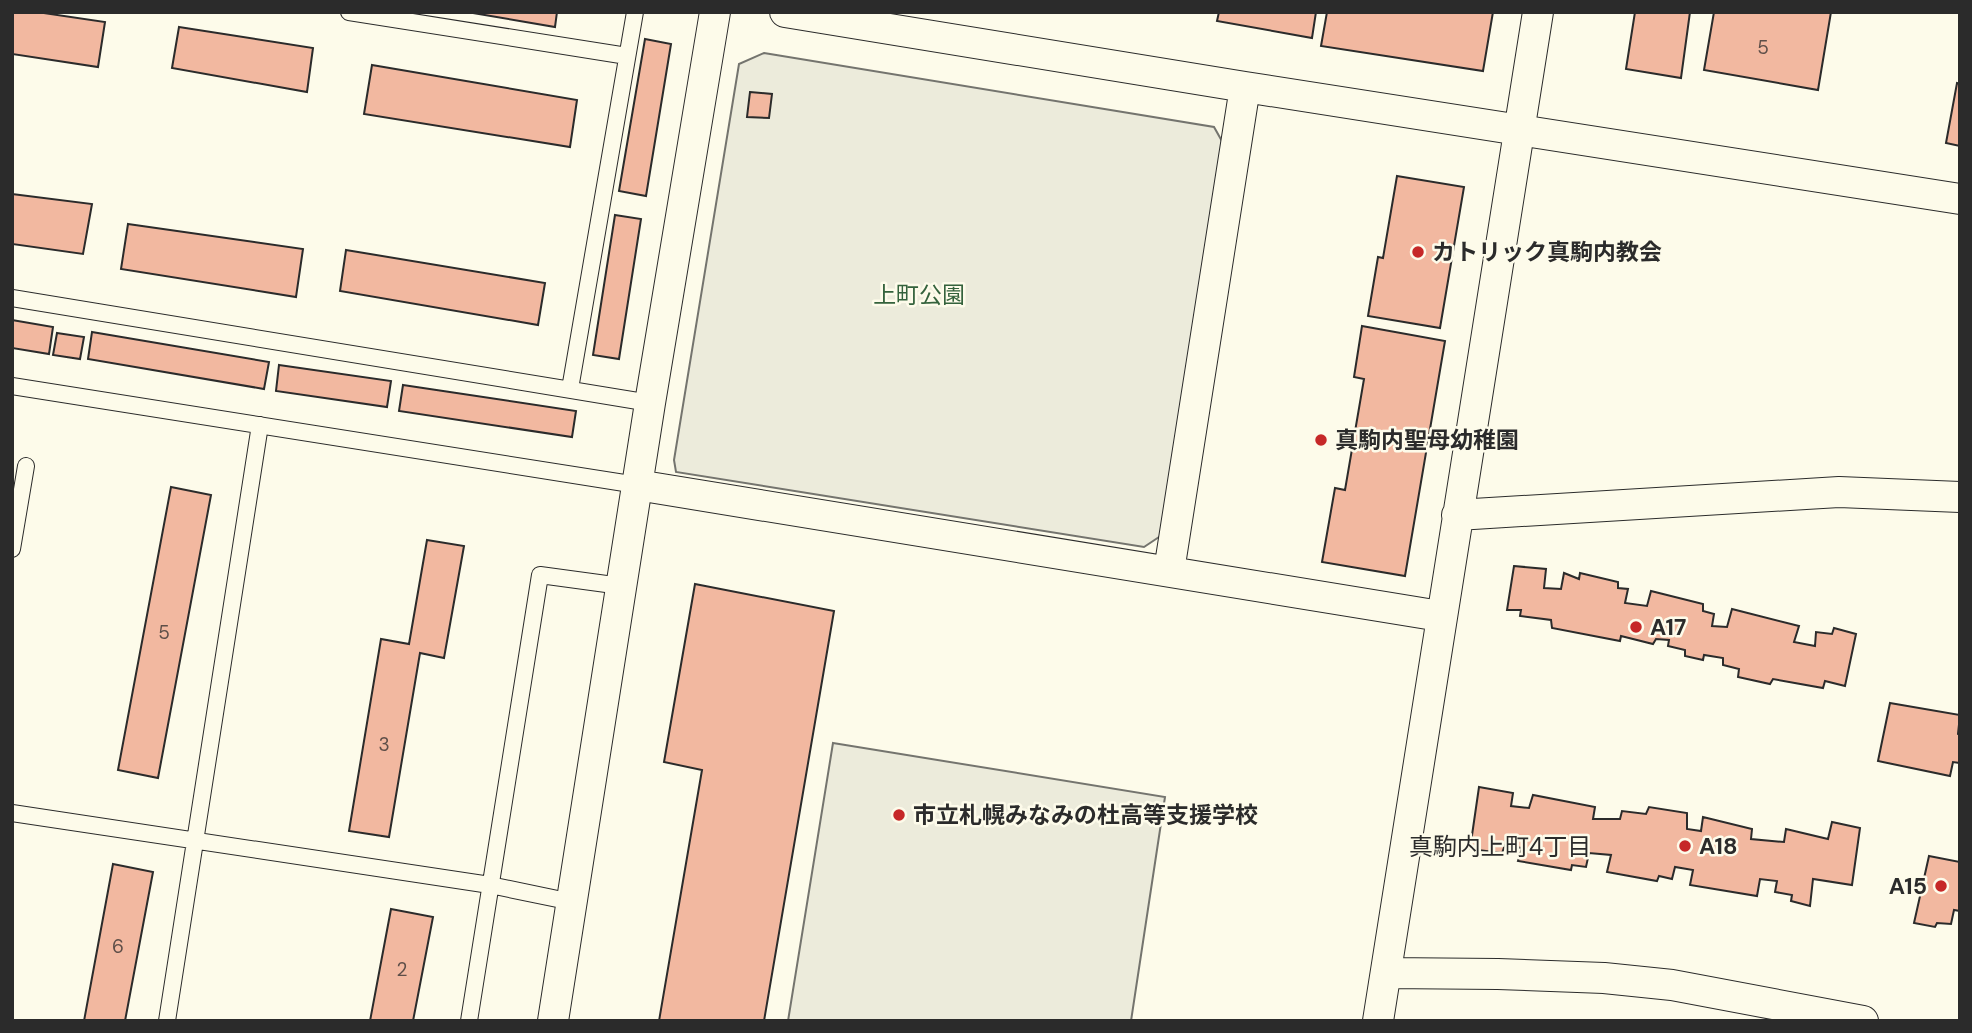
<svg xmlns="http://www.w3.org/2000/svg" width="1972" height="1033" font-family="'DM Sans','Noto Sans JP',sans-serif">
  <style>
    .green { fill: #ecebdb; stroke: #74746e; stroke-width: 2 }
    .building { fill: #f2b8a0; stroke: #2b2b2b; stroke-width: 2 }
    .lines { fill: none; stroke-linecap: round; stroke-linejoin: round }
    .service-casing { stroke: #2b2b2b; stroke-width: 18 }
    .minor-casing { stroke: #2b2b2b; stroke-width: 32 }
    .service { stroke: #fdfbea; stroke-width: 16 }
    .minor { stroke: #fdfbea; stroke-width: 30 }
    .poi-dot { fill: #c62828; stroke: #fdfbea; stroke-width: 2.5 }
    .labels { text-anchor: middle; stroke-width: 5; stroke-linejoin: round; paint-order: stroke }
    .number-label { font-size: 19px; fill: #5d4e48 }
    .poi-label { font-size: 23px; font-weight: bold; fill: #2b2b2b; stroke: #fdfbea; text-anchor: start }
    .park-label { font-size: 23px; fill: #34623c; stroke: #fdfbea }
    .neighbourhood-label { font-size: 24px; fill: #2b2b2b; stroke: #fdfbea }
  </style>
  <rect width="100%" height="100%" fill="#fdfbea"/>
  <!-- green -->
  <path class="green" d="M764,53L1214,127L1223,143L1162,535L1144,547L676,472L674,460L739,64Z
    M833,743L1165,797L1131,1021H788Z"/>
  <!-- building -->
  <path class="building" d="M12,12H37L105,22L98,67L12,54Z
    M467,12H557L555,27Z
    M1219,12H1316L1312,38L1217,21Z
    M1327,12H1493L1483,71L1321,46Z
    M1635,12H1690L1681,78L1626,69Z
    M1714,12H1831L1818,90L1704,70Z
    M179,27L313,48L307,92L172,68Z
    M645,39L671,44L646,196L619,191Z
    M372,65L577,100L570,147L364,114Z
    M1957,83L1960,84V146L1946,143Z
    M750,92L772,94L769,118L747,117Z
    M1397,176L1464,187L1440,328L1368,316L1378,257L1383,258Z
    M12,194L92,204L83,254L12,244Z
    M615,215L641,219L619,359L593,355Z
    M128,224L303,249L296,297L121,269Z
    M346,250L545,283L538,325L340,291Z
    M12,320L53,327L49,354L12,348Z
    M1362,326L1445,341L1405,576L1322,562L1335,488L1345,490L1364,379L1354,377Z
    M92,332L269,362L264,389L88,359Z
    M57,333L84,337L80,359L53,355Z
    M279,365L391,381L387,407L276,391Z
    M403,385L576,411L572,437L399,411Z
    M171,487L211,495L158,778L118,770Z
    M427,540L464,546L444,658L420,653L389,837L349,831L381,639L409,644Z
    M1514,566L1546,569L1544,588L1561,589L1564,573L1579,579L1580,573L1618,582V588L1628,589L1625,603L1647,606L1651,591L1703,604V611L1714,614L1712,626L1727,627L1732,609L1799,626L1794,642L1815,646L1816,632L1832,634L1834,628L1856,634L1845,686L1825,681L1823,688L1773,679L1770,684L1738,677L1739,669L1723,665V658L1704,655L1703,660L1685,656V650L1668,646L1669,640L1656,639L1653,644L1621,636L1620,641L1552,628L1551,620L1520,616L1521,610H1507Z
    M695,584L834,611L764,1021H659L702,770L664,762Z
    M1890,703L1960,715L1958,734L1960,735V763L1953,762L1950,776L1878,761Z
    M1479,787L1513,793L1511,806L1529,808L1533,795L1595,807L1593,819H1620L1622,811L1646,814L1649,807L1687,813V829L1701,831L1703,817L1752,829L1751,839L1784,842L1786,829L1828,839L1832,822L1860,828L1852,885L1813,879L1810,906L1791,901L1792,895L1775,892L1777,881L1760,879L1757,896L1690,885L1693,870L1675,867L1672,879L1659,876L1657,881L1607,872L1611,855L1589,853L1586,867L1572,865L1571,870L1518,861L1522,848L1505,845L1502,853L1470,849Z
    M1929,856L1960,862V911L1954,910L1951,924L1937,923L1935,927L1914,923Z
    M113,864L153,872L125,1021H84Z
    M391,909L433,917L413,1021H370Z"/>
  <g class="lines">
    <defs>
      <path id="service" d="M349,12L627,56
        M12,298L650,403
        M12,386L637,485
        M570,389L635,12
        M12,549L26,466
        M12,813L490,885L572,902
        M167,1021L260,425
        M469,1021L540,575L621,586"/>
      <path id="minor" d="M785,12L1245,87L1960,199
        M637,485L1440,616
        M1457,515L1839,492L1960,497
        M1169,571L1245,87
        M1386,973L1498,974L1604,978L1672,985L1863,1021
        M553,1021L650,403L715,12
        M1378,1021L1538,12"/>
    </defs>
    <!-- service casing -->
    <use href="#service" class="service-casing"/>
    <!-- minor casing -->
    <use href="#minor" class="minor-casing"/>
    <!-- service -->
    <use href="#service" class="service"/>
    <!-- minor -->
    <use href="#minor" class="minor"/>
  </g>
  <!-- markers -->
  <g class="poi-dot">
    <circle cx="1418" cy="252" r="7"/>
    <circle cx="1321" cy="440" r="7"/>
    <circle cx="1636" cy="627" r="7"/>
    <circle cx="899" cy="815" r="7"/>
    <circle cx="1685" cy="846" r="7"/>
    <circle cx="1941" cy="886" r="7"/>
  </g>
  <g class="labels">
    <!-- number labels -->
    <g class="number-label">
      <text x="1763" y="54">5</text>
      <text x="164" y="639">5</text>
      <text x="384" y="751">3</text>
      <text x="118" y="953">6</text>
      <text x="402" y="976">2</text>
    </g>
    <!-- poi labels -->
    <g class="poi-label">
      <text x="1432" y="260">カトリック真駒内教会</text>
      <text x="1335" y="448">真駒内聖母幼稚園</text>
      <text x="1650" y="635">A17</text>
      <text x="913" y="823">市立札幌みなみの杜高等支援学校</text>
      <text x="1699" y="854">A18</text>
      <text x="1927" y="894" text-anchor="end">A15</text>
    </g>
    <!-- park labels -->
    <g class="park-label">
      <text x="919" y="303">上町公園</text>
    </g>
    <!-- neighbourhood labels -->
    <g class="neighbourhood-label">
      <text x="1500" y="855">真駒内上町4丁目</text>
    </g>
  </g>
  <!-- border -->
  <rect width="1972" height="1033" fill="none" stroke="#2b2b2b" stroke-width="28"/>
</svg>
